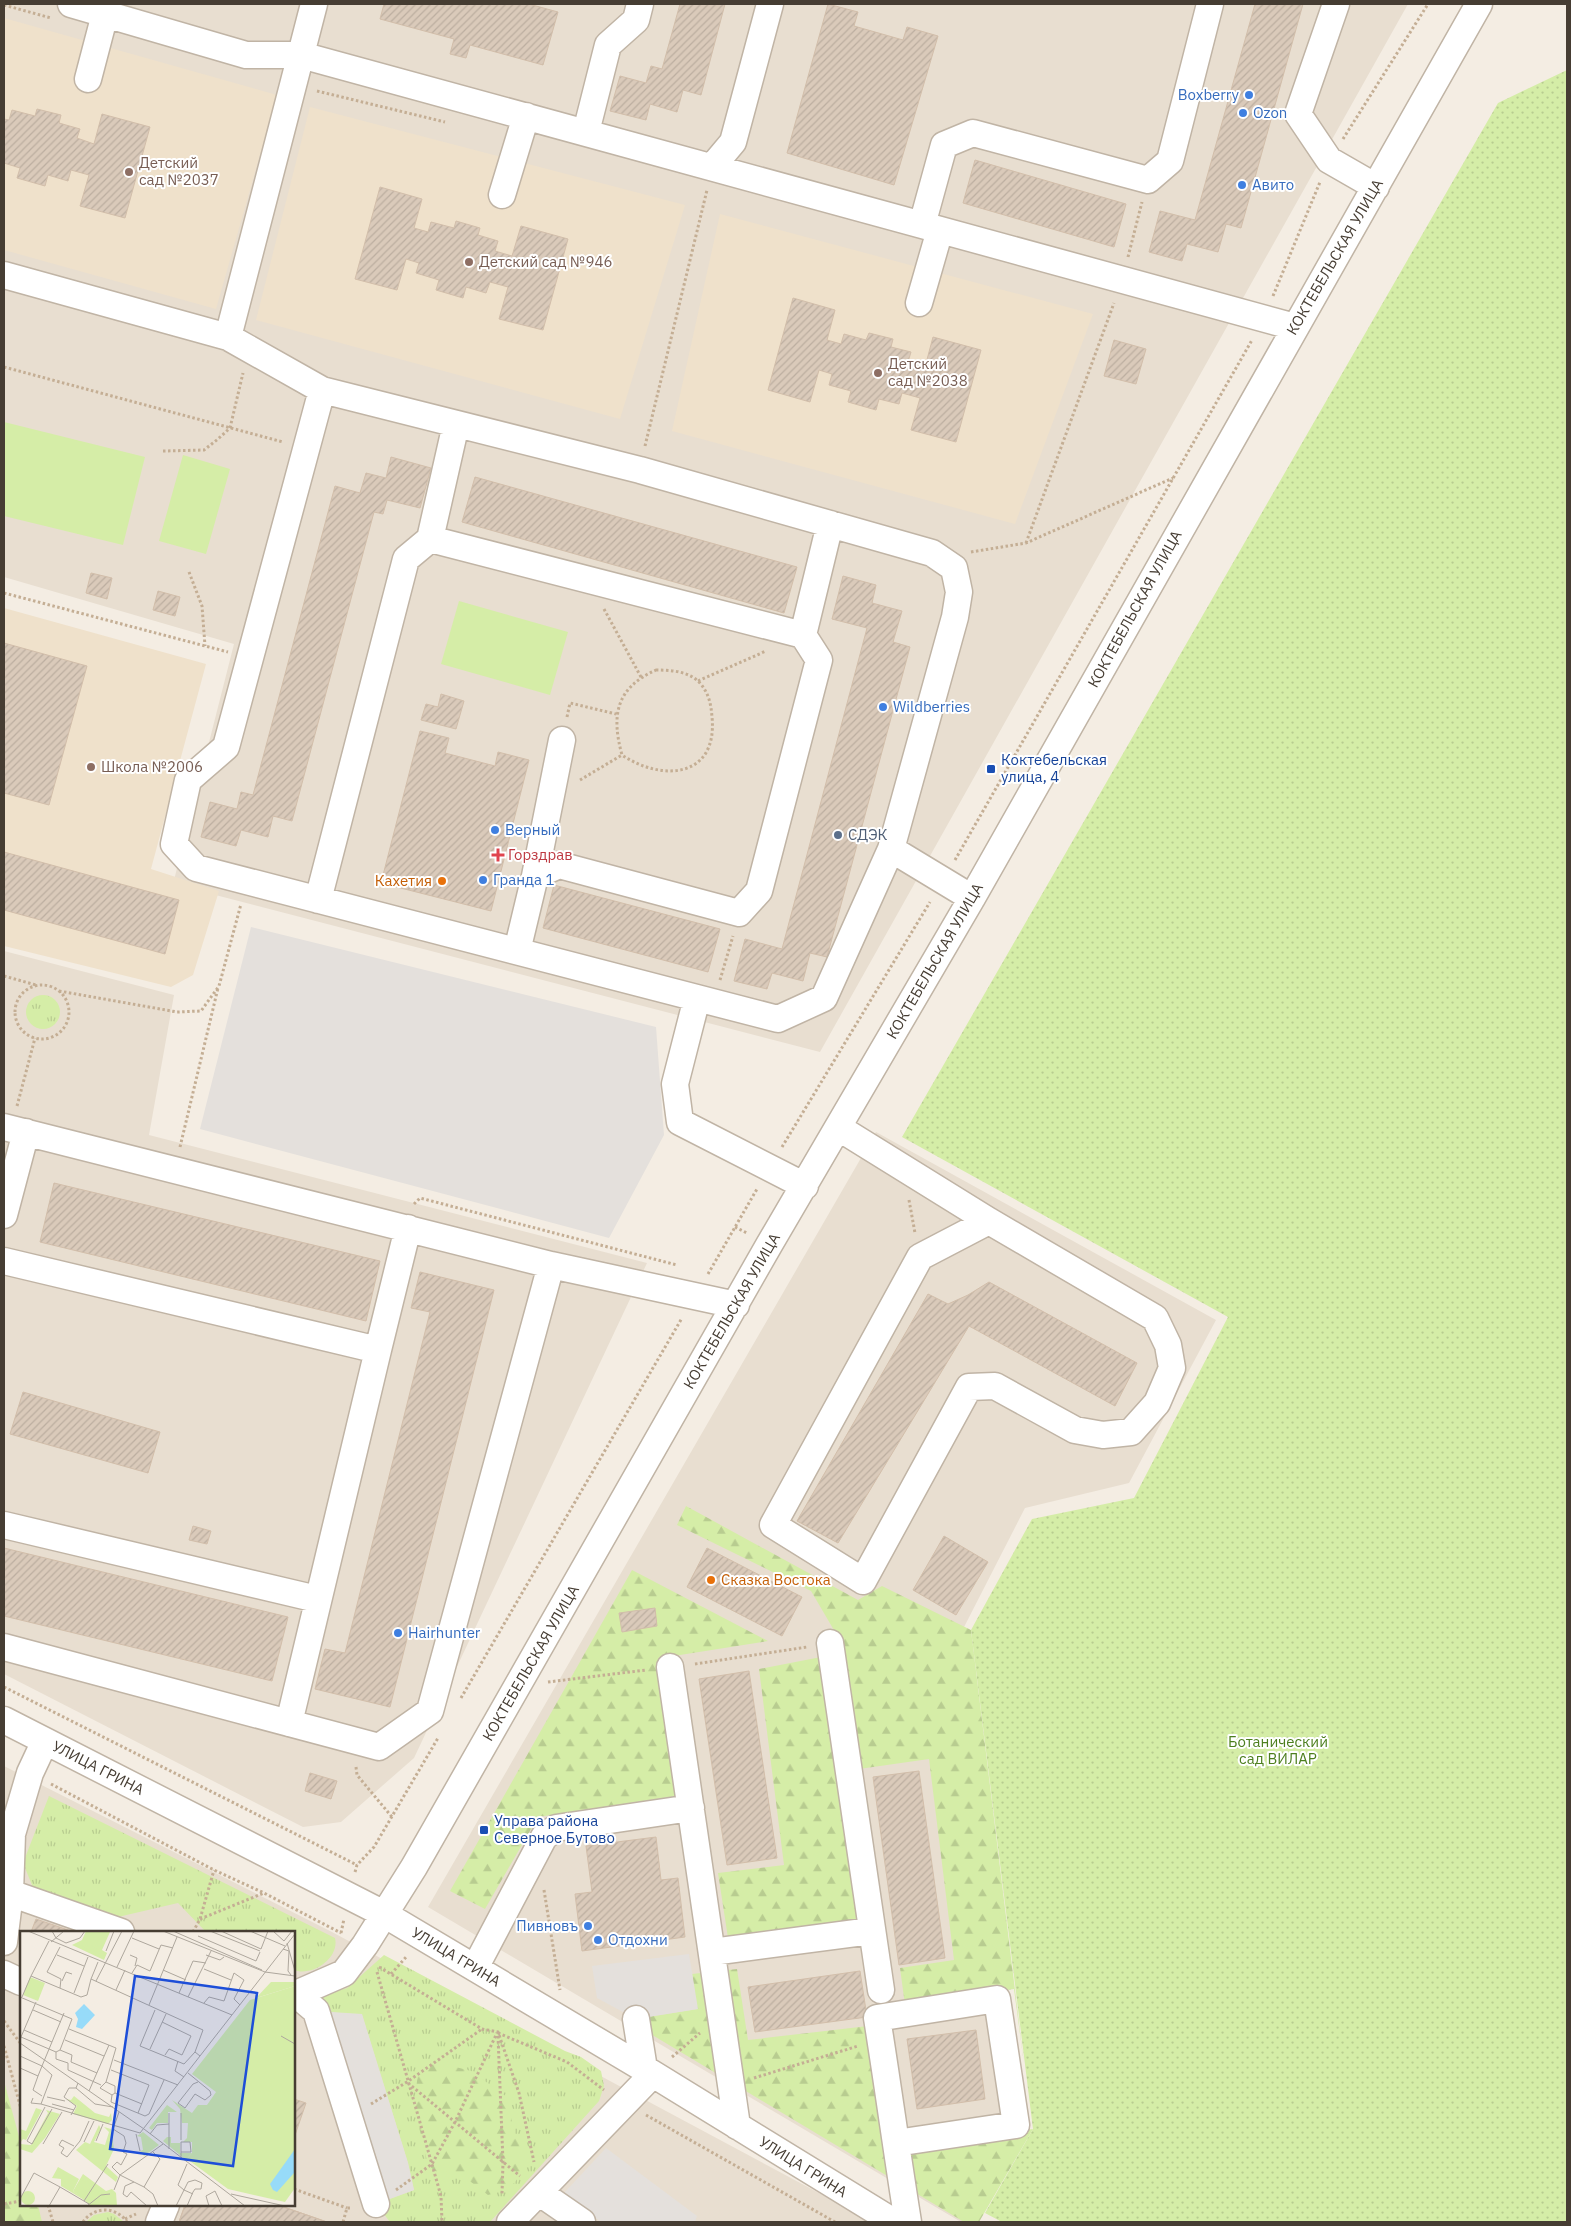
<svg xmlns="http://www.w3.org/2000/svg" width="1571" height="2226" font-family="'IBM Plex Sans',sans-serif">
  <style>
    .residential { fill: #e8ded0; fill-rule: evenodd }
    .education { fill: #efe1cb }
    .grass { fill: url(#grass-tufts) }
    .forest { fill: url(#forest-firs) }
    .garden { fill: url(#garden-dots) }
    .pitch { fill: #d5eda7 }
    .parking { fill: #e4e0dc }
    .building { fill: url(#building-hatch); stroke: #d2beaa }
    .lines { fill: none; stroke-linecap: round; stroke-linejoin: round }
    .minor-casing { stroke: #c0b4a5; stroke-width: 29 }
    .path { stroke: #c4ae94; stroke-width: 3; stroke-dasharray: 2.5 2.5; stroke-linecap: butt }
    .minor { stroke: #fff; stroke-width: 26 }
    .shop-dot { fill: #3f7fe0; stroke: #fff; stroke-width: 2 }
    .education-dot { fill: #8d6e63; stroke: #fff; stroke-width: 2 }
    .transit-dot { fill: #1a4fb4; stroke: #fff; stroke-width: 2 }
    .service-dot { fill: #5c6f8a; stroke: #fff; stroke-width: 2 }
    .health-dot { fill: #e0444e; stroke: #fff; stroke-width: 2 }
    .food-dot { fill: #e8710a; stroke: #fff; stroke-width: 2 }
    .labels { text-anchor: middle; stroke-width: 4; stroke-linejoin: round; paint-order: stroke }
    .shop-label { font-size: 15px; fill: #366cbe; stroke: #fff; text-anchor: start }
    .education-label { font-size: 15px; fill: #785e54; stroke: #fff; text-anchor: start }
    .street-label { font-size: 15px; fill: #463d33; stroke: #fff }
    .transit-label { font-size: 15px; fill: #164399; stroke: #fff; text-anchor: start }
    .service-label { font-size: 15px; fill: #4e5e75; stroke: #fff; text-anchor: start }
    .health-label { font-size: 15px; fill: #be3a42; stroke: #fff; text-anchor: start }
    .food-label { font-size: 15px; fill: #c56008; stroke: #fff; text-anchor: end }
    .park-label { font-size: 15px; fill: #4d7f1f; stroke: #fff }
    .inset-road { fill: none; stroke: #aea79d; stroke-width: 1 }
    .view { fill: #1d4ed8; fill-opacity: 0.15; stroke: #1d4ed8; stroke-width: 2.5 }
    .inset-edge { fill: none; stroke: #463d33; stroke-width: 2.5 }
  </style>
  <defs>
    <pattern id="grass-tufts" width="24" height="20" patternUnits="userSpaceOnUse" patternTransform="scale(1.25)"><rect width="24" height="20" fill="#d5eda7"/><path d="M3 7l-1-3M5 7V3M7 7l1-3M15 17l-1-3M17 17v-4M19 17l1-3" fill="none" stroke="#b8cc90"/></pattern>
    <pattern id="forest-firs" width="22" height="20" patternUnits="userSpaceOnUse" patternTransform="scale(1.25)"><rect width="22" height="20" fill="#d5eda7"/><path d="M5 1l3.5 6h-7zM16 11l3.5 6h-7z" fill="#b8cc90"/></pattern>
    <pattern id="garden-dots" width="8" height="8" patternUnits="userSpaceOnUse" patternTransform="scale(1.25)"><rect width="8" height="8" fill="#d5eda7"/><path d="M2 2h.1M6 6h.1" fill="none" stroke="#b8cc90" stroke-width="1.8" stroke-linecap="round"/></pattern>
    <pattern id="building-hatch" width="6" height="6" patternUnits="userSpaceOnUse" patternTransform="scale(1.25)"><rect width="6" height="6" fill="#dacaba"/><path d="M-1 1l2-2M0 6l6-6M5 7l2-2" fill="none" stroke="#bcaea0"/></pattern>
  </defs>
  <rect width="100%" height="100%" fill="#f4ede3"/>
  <!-- residential -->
  <path class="residential" d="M4,4H1408L820,1052L173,884L234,644L4,577Z
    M4,951L174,995L149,1135L647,1263L414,1758L341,1822L303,1827L4,1674Z
    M876,1132L1216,1320L1129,1483L1025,1508L961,1633L1026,2125L969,2222H961L428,1907Z
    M4,1766L332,1932L873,2222H4ZM21,1932H294V2205H21Z"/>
  <!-- education -->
  <path class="education" d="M4,18L277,95L216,309L4,250Z
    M310,107L685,205L620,419L256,320Z
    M720,214L1093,314L1015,524L672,431Z
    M4,608L206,664L151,869L219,891L193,975L171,987L4,946Z"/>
  <!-- grass -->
  <path class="grass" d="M26 1012a17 17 0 1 1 34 0a17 17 0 1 1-34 0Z
    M49,1796L335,1938C340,1958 312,1977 294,1970V1932H206L178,1903L118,1917L34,1890L23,1863Z
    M384,1955L565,2051L581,2057L601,2071L604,2086L599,2101L490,2222H390L376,2204L414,2190L408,2163L362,2015L316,2011L317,1997L347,1988Z
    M108,2212L114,2214L124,2222H86L94,2215Z"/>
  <!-- forest -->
  <path class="forest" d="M686,1506L858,1600L882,1586L971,1630L1024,2064L1014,1989L905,2005L900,1968L954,1960L929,1759L859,1769L838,1637L811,1591L677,1525Z
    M632,1570L768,1641L661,1658L676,1796L538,1817L485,1909L450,1891Z
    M821,1657L857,1921L728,1938L718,1873L784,1865L759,1669Z
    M737,1969L748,2040L868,2026L888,2150L1033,2129L979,2222H964L649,2033L647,2017L697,2009L692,1974Z
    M444,2064L471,2071L511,2100L512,2125L520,2147L524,2171L509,2189L488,2195L458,2172L439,2174L428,2165L414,2106L419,2065Z
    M4,2081L21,2144V2205H38L42,2222H4Z"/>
  <!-- garden -->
  <path class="garden" d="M1567,70V2222H1002L985,2213L1033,2129L971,1630L1032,1519L1134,1498L1228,1317L902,1137L1498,103Z"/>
  <!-- pitch -->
  <path class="pitch" d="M4,422L145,457L123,545L4,516Z
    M183,455L230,469L206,554L159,541Z
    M459,601L568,632L550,695L441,664Z"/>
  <!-- parking -->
  <path class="parking" d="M251,927L656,1027L664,1135L609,1238L200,1129Z
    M689,1954L698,2009L636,2019L597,1998L592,1966Z
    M316,2011L362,2014L408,2163L414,2190L376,2204Z
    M606,2148L697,2216L695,2222H601L564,2193Z"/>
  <!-- building -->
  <path class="building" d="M384,4H529L558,12L543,65L470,45L466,58L450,54L454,39L380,19Z
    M680,4H725L701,95L683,90L677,112L650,104L646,120L610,111L620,76L646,83L651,66L662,69Z
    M828,4L858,12L854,26L903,40L907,27L938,36L894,185L787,153Z
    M1255,4H1303L1241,228L1226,224L1218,252L1187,244L1182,261L1149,252L1160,211L1195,220Z
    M37,109L61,115L59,123L80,129L77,138L94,144L102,114L150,127L125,218L80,206L89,175L71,170L68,181L48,175L45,186L17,178L20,168L4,163V119L9,120L12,110L35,116Z
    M975,160L1126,204L1114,247L963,203Z
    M380,187L422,199L414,228L428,232L431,222L454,228L456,221L480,228L478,235L498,241L495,251L512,256L521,226L568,239L543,330L499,319L508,287L490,282L486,293L466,287L463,298L436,290L439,280L416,273L419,263L406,259L397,290L355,279Z
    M793,298L835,310L827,340L841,344L844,334L866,340L869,333L893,339L891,347L911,352L908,362L925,367L933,337L981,350L956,442L911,430L920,398L902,393L899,404L879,399L876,410L848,402L851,391L829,385L832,374L819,370L810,402L768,390Z
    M1114,340L1146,349L1136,384L1104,376Z
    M391,457L431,468L420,508L387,500L383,514L374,512L292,821L273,816L268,837L241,830L236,846L201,837L210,802L237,809L241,792L253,795L335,486L360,493L366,473L386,478Z
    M475,477L797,567L784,613L462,522Z
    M91,573L112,578L107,599L86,593Z
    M843,576L876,585L872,603L902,611L893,642L910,647L827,957L810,953L803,981L772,973L767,989L734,981L745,939L782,949L867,628L832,619Z
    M158,591L180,597L175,616L153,610Z
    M4,643L87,666L49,805L4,793Z
    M441,694L464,701L456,729L421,720L426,704L438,707Z
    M420,731L449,738L445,753L495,766L498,752L529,760L491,911L381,883Z
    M4,852L179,900L165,954L4,910Z
    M554,885L720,929L708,972L543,928Z
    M54,1183L380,1261L366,1321L40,1242Z
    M420,1272L494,1290L390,1707L315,1689L325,1649L345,1653L430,1312L411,1308Z
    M989,1282L1137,1363L1115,1406L969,1326L838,1543L797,1521L928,1294L948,1304L968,1295Z
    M23,1392L160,1432L148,1473L10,1434Z
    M193,1526L211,1531L207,1544L189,1540Z
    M944,1536L988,1562L956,1615L913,1590Z
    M4,1548L288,1617L272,1681L4,1616Z
    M707,1548L802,1597L782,1636L687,1587Z
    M655,1608L657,1626L622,1632L619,1613Z
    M749,1671L777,1858L727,1865L699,1679Z
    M919,1771L945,1958L899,1965L873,1777Z
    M310,1773L337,1781L331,1799L305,1791Z
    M656,1837L661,1880L678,1878L685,1937L582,1951L575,1894L592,1892L586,1846Z
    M36,1919L74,1932H31Z
    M860,1971L867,2017L755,2032L748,1987Z
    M976,2030L985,2099L917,2109L907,2039Z
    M294,2099L306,2103L294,2138Z
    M185,2205H278L327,2222H179Z
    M185,2205H278L327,2222H179Z"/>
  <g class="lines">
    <defs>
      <path id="minor" d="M71,4L246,55H301L1295,327
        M1336,4L1298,114L1329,160L1376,187
        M88,79L105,14
        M586,132L608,45L636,20L640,4
        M712,167L733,142L770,4
        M502,195L526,116
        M922,225L944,145L973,133L1148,180L1170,161L1210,4
        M4,275L228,337L322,390L640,470L932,553L954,568L959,592L955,617L891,849L972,898
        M919,303L940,230
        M228,337L314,4
        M322,390L226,747L188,780L174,844L196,868L778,1019L824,998L891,849
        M430,539L803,635L819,660L759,891L739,913L559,865L535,876L517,951
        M803,635L830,524
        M535,876L562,740
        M318,900L406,559L430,539L456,424
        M697,998L675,1084L680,1122L805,1186
        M4,1127L551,1265L736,1305
        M839,1128L989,1221L1155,1318L1168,1345L1172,1368L1157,1403L1131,1432L1103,1435L1075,1430L995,1386L969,1387L863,1581L773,1525L920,1257L989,1221
        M4,1215L26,1132
        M4,1261L378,1350L289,1723
        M378,1350L408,1228
        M4,1525L317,1599
        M830,1643L881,1990
        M4,1647L379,1747L430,1711L551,1265
        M670,1667L737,2126
        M4,1720L384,1914L653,2074L894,2222
        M4,1901L10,1893L121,1932
        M4,1942L10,1893L12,1834L30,1773L45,1741
        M712,1952L871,1931
        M475,1968L544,1837L556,1828L691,1808
        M4,1974L21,1982
        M294,1993L296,1994L344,1973L365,1945L414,1867L769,1245L972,898L1479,4
        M296,1994L316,2011L376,2204
        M636,2019L644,2069
        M896,2143L1016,2125L997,1999L877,2018C888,2086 897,2154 908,2222
        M540,2193L582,2222
        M159,2222L166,2205
        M510,2222L653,2074"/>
    </defs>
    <!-- minor casing -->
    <use href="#minor" class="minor-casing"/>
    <!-- path -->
    <path class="path" d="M4,5L51,18
      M317,91L445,122
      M1343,139L1428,4
      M1128,257L1142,202
      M1273,296L1320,182
      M4,367L283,442
      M645,446L707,190
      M163,451L204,450L218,439L230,428L243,373
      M1026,543L1114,303
      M971,552L1026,543L1173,478
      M189,572L202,606L205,646
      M4,593L228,652
      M604,609L641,677
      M656,670C670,670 688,671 699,682C709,693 711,704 712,717C718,778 662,782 622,755C611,715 616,688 656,670Z
      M698,681L766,651
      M567,717L570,703L616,714
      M580,780L622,755
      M955,860L1252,340
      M4,976L36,985
      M720,980L733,936
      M15 1012a27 27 0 1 1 54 0a27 27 0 1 1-54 0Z
      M59,991L177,1012L201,1011L219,986L241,904
      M17,1106L35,1038
      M180,1147L218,988
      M782,1147L930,902
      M909,1200L915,1233
      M414,1204L420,1198L677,1265
      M735,1227L747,1233
      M708,1274L757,1189
      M695,1664L807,1647
      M548,1682L646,1670
      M4,1687L357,1865
      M461,1698L682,1318
      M356,1767L357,1775L392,1817
      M51,1784L214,1870L264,1893L341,1933
      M355,1872L357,1865L374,1847L438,1738
      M544,1890L560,1990
      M200,1919L264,1893
      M193,1932L200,1919L214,1870
      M341,1933L344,1919
      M379,1967L482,2029L498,2032L519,2093L534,2162
      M377,1972L441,2196L442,2222
      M391,1974L407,1956
      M4,2021L21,2044
      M498,2033L567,2062L604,2090
      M498,2036L503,2162L502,2194
      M4,2046L21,2109
      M672,2057L700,2033
      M754,2078L858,2046
      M408,2083L520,2176
      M371,2104L407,2082L482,2029
      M646,2115L835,2222
      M294,2189L347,2208
      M396,2190L432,2164L455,2122L497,2033
      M4,2204L21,2201
      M48,2205L53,2222
      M125,2219L136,2214
      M83,2222C94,2206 116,2206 127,2222
      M343,2222L347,2208H352"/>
    <!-- minor -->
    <use href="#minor" class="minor"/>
  </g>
  <!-- markers -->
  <g class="shop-dot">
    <circle cx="1249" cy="95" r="5"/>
    <circle cx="1243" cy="113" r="5"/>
    <circle cx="1242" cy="185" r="5"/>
    <circle cx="883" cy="707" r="5"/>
    <circle cx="495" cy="830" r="5"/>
    <circle cx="483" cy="880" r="5"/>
    <circle cx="398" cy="1633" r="5"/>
    <circle cx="588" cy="1926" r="5"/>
    <circle cx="598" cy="1940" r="5"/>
  </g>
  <g class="education-dot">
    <circle cx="129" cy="172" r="5"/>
    <circle cx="469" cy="262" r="5"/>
    <circle cx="878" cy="373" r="5"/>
    <circle cx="91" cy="767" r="5"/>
  </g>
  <g class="transit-dot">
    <rect x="986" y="764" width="10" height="10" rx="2.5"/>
    <rect x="479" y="1825" width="10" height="10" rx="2.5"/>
  </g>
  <circle class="service-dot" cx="838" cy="835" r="5"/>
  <path class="health-dot" d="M495.5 847.5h5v5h5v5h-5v5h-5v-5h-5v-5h5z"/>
  <g class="food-dot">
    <circle cx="442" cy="881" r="5"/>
    <circle cx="711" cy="1580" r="5"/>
  </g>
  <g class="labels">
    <!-- shop labels -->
    <g class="shop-label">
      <text x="1239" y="100" text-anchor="end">Boxberry</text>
      <text x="1253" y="118">Ozon</text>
      <text x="1252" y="190">Авито</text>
      <text x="893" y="712">Wildberries</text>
      <text x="505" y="835">Верный</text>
      <text x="493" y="885">Гранда 1</text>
      <text x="408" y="1638">Hairhunter</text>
      <text x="578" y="1931" text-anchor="end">Пивновъ</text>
      <text x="608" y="1945">Отдохни</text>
    </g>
    <!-- education labels -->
    <g class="education-label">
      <text x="139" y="168">Детский<tspan x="139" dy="17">сад №2037</tspan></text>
      <text x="479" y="267">Детский сад №946</text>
      <text x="888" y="369">Детский<tspan x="888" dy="17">сад №2038</tspan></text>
      <text x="101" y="772">Школа №2006</text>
    </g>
    <!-- street labels -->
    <g class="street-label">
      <text transform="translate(1335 257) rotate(-60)" y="5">КОКТЕБЕЛЬСКАЯ УЛИЦА</text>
      <text transform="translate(1135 609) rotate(-61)" y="5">КОКТЕБЕЛЬСКАЯ УЛИЦА</text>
      <text transform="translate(935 961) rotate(-60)" y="5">КОКТЕБЕЛЬСКАЯ УЛИЦА</text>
      <text transform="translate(732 1311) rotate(-60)" y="5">КОКТЕБЕЛЬСКАЯ УЛИЦА</text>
      <text transform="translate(531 1663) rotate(-60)" y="5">КОКТЕБЕЛЬСКАЯ УЛИЦА</text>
      <text transform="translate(98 1768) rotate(27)" y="5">УЛИЦА ГРИНА</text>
      <text transform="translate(456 1957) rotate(31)" y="5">УЛИЦА ГРИНА</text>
      <text transform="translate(803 2167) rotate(32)" y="5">УЛИЦА ГРИНА</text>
    </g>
    <!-- transit labels -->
    <g class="transit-label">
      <text x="1001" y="765">Коктебельская<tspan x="1001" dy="17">улица, 4</tspan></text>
      <text x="494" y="1826">Управа района<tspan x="494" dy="17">Северное Бутово</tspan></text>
    </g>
    <!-- service labels -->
    <g class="service-label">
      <text x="848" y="840">СДЭК</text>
    </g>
    <!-- health labels -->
    <g class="health-label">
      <text x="508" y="860">Горздрав</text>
    </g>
    <!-- food labels -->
    <g class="food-label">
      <text x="432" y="886">Кахетия</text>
      <text x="721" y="1585" text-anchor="start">Сказка Востока</text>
    </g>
    <!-- park labels -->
    <g class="park-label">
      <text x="1278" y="1747">Ботанический<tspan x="1278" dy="17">сад ВИЛАР</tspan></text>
    </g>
  </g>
  <!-- overview -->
  <g transform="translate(20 1931)">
    <rect width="275" height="275" fill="#f4ede3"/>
    <path d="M66,0L90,1L82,19L87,22L84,29L52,14L62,9ZM10,46L25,52L18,70L3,64ZM123,201L139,214L124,225L120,220L123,219L121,206L117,205ZM38,236L59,248L53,260L66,270L41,255V248L32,247ZM1 267a7 7 0 1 1 14 0a7 7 0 1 1-14 0Z" fill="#d5eda7"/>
    <path d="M251,51H275V55L236,67ZM54,165L75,182L89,186L91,182L92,189L88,193L53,183L57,175L46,168L51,169ZM152,169L172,182V217V211H163L167,207L168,192H162L160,178ZM147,174L157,181H148V192H137L132,199L129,197ZM16,177L22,179L6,209L3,208L0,212V198L6,200ZM26,179L40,183L25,207L12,222L0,218V213L11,214L28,182ZM79,194L81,198L74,211L85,214L89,201L84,196L91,198L94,218L86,235L98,246L96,251L56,219L65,211L70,213ZM147,206H151V212H160V222H172L166,229L143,210ZM63,243L86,260L92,258L96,262L97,275H71L53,260Z" fill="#d5eda7"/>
    <path d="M275,55V257L265,271L208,258L167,228L172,222V182L178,174H187L196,161L172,143L230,69Z" fill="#d5eda7"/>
    <path d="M64,73L75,84L62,98L56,96L58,88L55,82ZM275,218L274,242L257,261L253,259L250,253Z" fill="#97dbf9"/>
    <path class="inset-road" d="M8,0L212,84M32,0L36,7L46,12L60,7L65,0M143,0L245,41L275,45M153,0L242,39M190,0L240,20M201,0L241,18L248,0M230,0L265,15M253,0L264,10L272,0M178,5L236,30L240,21M112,7L139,18M29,10L11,45L61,66L67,64L71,48M31,11L44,0M267,12L275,40M263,18L269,20L268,40L271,44M86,20L94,0M37,24L64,35M110,24L117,27L115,35M186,24L200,29L204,26M78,31L71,48L183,99L175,121L180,125M97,36L114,0M184,38L211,49M143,39L166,49M112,42L117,34L130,40L141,14L153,17M42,50L46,41L52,43M76,50L102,0M40,57L41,48L27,41L40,16M96,59L105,39M54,62L68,26M159,62L173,30L186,32M0,66L52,88L40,119L36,121L1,106L0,110M2,66L11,45M168,66L191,20M184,72L189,66L204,70L214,42L224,49L214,68L220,74M129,74L157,6M13,79L41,91M135,79L120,115L164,133L175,121M44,82L22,135L32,144L21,173L120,202L275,3M142,91L171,105L162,124L149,118L145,124M49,98L96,117L86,151L80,157L92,164L95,162V155L86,151M4,99L32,111M261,105L275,113M1,106L16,71M45,109L84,125M0,112L124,198L225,275M130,118L146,83M40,119L52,124L51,131L77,142M36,121V128L48,132V139L81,154M0,125L22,135L18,145L0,137M94,129L158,154M158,130L155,140L164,146M91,139L129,154L118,182M168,142L190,160L191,164L185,169L175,163L165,177L158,172L173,153L178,151M18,145L13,159L22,165M58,152L56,157L75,173L93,176M69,160L89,114M95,162L122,173M92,164L91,171L125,185L129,183L144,149M27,166L45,170M13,167L11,172L21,173M32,173L54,179M99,181L93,198L104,205L106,212L103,221L107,223L101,234L97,231L92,236L100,244L143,213M149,182V218M161,182V209M51,184L56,175L44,166L49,157H56M116,203L120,220M130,203L137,194L149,193M7,210L12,213L32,178M7,210L25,176M76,210L83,193M64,211L74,190M23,213L42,181M54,215L42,209L39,214L44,217L41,222L47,226L60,210L69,190M133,221L140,228L124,256L133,263L138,275M161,221V211H170L171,221H161V228M114,251L105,255L103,263L107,266L111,261L127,275M40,256L69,273M94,259L100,244L124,256M211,263L265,275M0,268L14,242L40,256L29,275M64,270L88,233M67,275L81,264L90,263M156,275L164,259L158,254L167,233M167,275L173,261L175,258H181L182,252L175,249L168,251L164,259L173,263M189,275L186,265L195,260L202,275"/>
    <path class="view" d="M115,45L237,62L213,235L90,218Z"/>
    <rect width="275" height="275" class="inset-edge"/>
  </g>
  <!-- border -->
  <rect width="1571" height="2226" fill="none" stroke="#463d33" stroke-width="10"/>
</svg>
